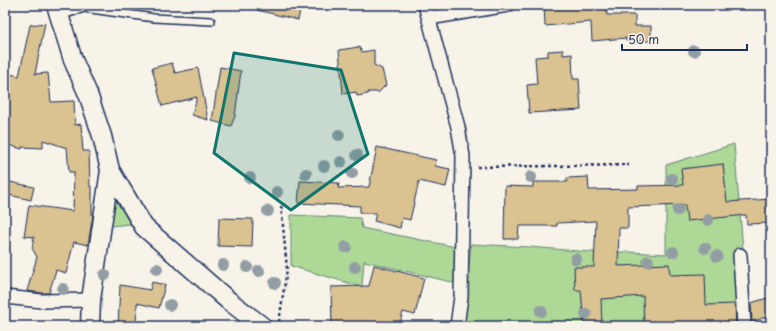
<svg xmlns="http://www.w3.org/2000/svg" width="776" height="331" font-family="'Playpen Sans',sans-serif">
  <style>
    .green { fill: #add896; stroke: #64847a }
    .building { fill: #dbc291; stroke: #1b2f5e }
    .lines { fill: none; stroke-linecap: round; stroke-linejoin: round }
    .lane-casing { stroke: #1b2f5e; stroke-width: 10 }
    .street-casing { stroke: #1b2f5e; stroke-width: 16 }
    .secondary-casing { stroke: #1b2f5e; stroke-width: 21 }
    .path { stroke: #1b2f5e; stroke-width: 2.5; stroke-dasharray: 3 3; stroke-linecap: butt }
    .lane { stroke: #f7f3e8; stroke-width: 7 }
    .street { stroke: #f7f3e8; stroke-width: 13 }
    .secondary { stroke: #f7f3e8; stroke-width: 18 }
    .tree { fill: #929ea4 }
    .marked { fill: #0f766e; fill-opacity: 0.2; stroke: #0f766e; stroke-width: 3; stroke-linejoin: round }
  </style>
  <rect width="100%" height="100%" fill="#f7f3e8"/>
  <filter id="ink" filterUnits="userSpaceOnUse"><feTurbulence type="fractalNoise" baseFrequency=".025" numOctaves="2"/><feDisplacementMap in="SourceGraphic" scale="8" xChannelSelector="R" yChannelSelector="G"/><feConvolveMatrix kernelMatrix="1 2 1 2 8 2 1 2 1" color-interpolation-filters="sRGB"/></filter>
  <g filter="url(#ink)">
    <!-- green -->
    <path class="green" d="M734,144L743,249L746,326H704L637,323V326H463L471,244L529,247L591,252H629L666,254V165Z
      M114,190L131,224L110,226Z
      M291,215L360,218L362,228L456,247L455,283L364,261L362,287L291,266Z"/>
    <!-- building -->
    <path class="building" d="M258,5H301L298,20L257,10Z
      M544,5H606L607,15H635V26H651V41H626V38L592,41L591,22L545,26Z
      M45,23L35,74L48,73L51,102L74,101L75,125L81,124L83,151H89L90,187H92V215H93L88,245L74,242L66,273L56,270L49,293H42L27,291L37,257L32,248L34,237L24,236L29,205L73,211L74,172H69L67,148L43,140V148L22,147V149L5,144V73L19,76L30,25Z
      M359,47L362,52L374,50V65L382,69L386,85L379,92H368V94L357,96L356,92L343,94L339,50Z
      M563,50V55L572,54L573,79H579L581,110L529,113L527,85L537,84L535,57L548,56V51Z
      M172,63L175,73L198,68L208,120L192,115L197,97L162,106L152,68Z
      M220,67L241,71L235,116L231,126L212,121Z
      M377,147L436,160L435,166L450,169L446,187L419,181L410,220L402,218L400,228L374,221L376,213H360V206L298,203L300,181L339,183L338,188L369,187Z
      M723,164L727,202L771,199V223L747,224L746,215L687,221L685,205L628,207V228H619L618,266L669,264L670,275L705,274L706,305L735,304L736,326H644L643,296L601,299L602,326H584L581,290H575L574,267H594L596,221L557,223V226H519L518,239H504L505,186L533,187V182H567V178L588,177L589,190L638,189V186L683,185L681,169Z
      M5,181L34,187L31,200L5,194Z
      M219,218L253,219L252,247L218,246Z
      M374,265L424,278L415,315L403,312L399,326H332L331,287L369,286Z
      M152,282L165,285L159,308L137,303L136,326H118L120,285L150,290Z
      M771,297V315L752,322L751,303Z"/>
    <g class="lines">
      <defs>
        <path id="lane" d="M60,16L84,8L154,18L211,21"/>
        <path id="street" d="M425,5L458,127L463,156L461,297L457,326
          M429,18L508,5
          M740,255L744,326
          M5,297L42,301L91,300"/>
        <path id="secondary" d="M56,5L73,60L88,94L102,136L110,170L144,227L229,301L262,326
          M90,326L91,300L110,170"/>
      </defs>
      <!-- lane casing -->
      <use href="#lane" class="lane-casing"/>
      <!-- street casing -->
      <use href="#street" class="street-casing"/>
      <!-- secondary casing -->
      <use href="#secondary" class="secondary-casing"/>
      <!-- path -->
      <path class="path" d="M477,167L629,165
        M279,322L287,269L281,204"/>
      <!-- lane -->
      <use href="#lane" class="lane"/>
      <!-- street -->
      <use href="#street" class="street"/>
      <!-- secondary -->
      <use href="#secondary" class="secondary"/>
    </g>
    <!-- trees -->
    <g class="tree">
      <circle cx="694" cy="51" r="6"/>
      <circle cx="339" cy="135" r="6"/>
      <circle cx="357" cy="155" r="6"/>
      <circle cx="341" cy="162" r="6"/>
      <circle cx="324" cy="166" r="6"/>
      <circle cx="352" cy="173" r="6"/>
      <circle cx="306" cy="174" r="6"/>
      <circle cx="531" cy="177" r="6"/>
      <circle cx="250" cy="178" r="6"/>
      <circle cx="672" cy="179" r="6"/>
      <circle cx="277" cy="192" r="6"/>
      <circle cx="678" cy="210" r="6"/>
      <circle cx="268" cy="211" r="6"/>
      <circle cx="708" cy="220" r="6"/>
      <circle cx="346" cy="247" r="6"/>
      <circle cx="705" cy="248" r="6"/>
      <circle cx="673" cy="252" r="6"/>
      <circle cx="717" cy="256" r="6"/>
      <circle cx="576" cy="259" r="6"/>
      <circle cx="648" cy="261" r="6"/>
      <circle cx="223" cy="265" r="6"/>
      <circle cx="247" cy="267" r="6"/>
      <circle cx="355" cy="267" r="6"/>
      <circle cx="157" cy="269" r="6"/>
      <circle cx="259" cy="271" r="6"/>
      <circle cx="105" cy="275" r="6"/>
      <circle cx="275" cy="283" r="6"/>
      <circle cx="63" cy="289" r="6"/>
      <circle cx="170" cy="305" r="6"/>
      <circle cx="541" cy="311" r="6"/>
      <circle cx="586" cy="314" r="6"/>
    </g>
  </g>
  <!-- marked area -->
  <path class="marked" d="M234,53L341,70L368,154L291,210L214,153Z"/>
  <!-- margin -->
  <rect width="776" height="331" fill="none" stroke="#f7f3e8" stroke-width="20"/>
  <rect x="10" y="10" width="756" height="311" fill="none" stroke="#1b2f5e" stroke-width="1.5" filter="url(#ink)"/>
  <!-- scale -->
  <path d="M622 44v6h125v-6" fill="none" stroke="#1b2f5e" stroke-width="2"/>
  <text x="628" y="44" font-size="12" fill="#1b2f5e" stroke="#f7f3e8" stroke-width="3" paint-order="stroke">50 m</text>
</svg>
